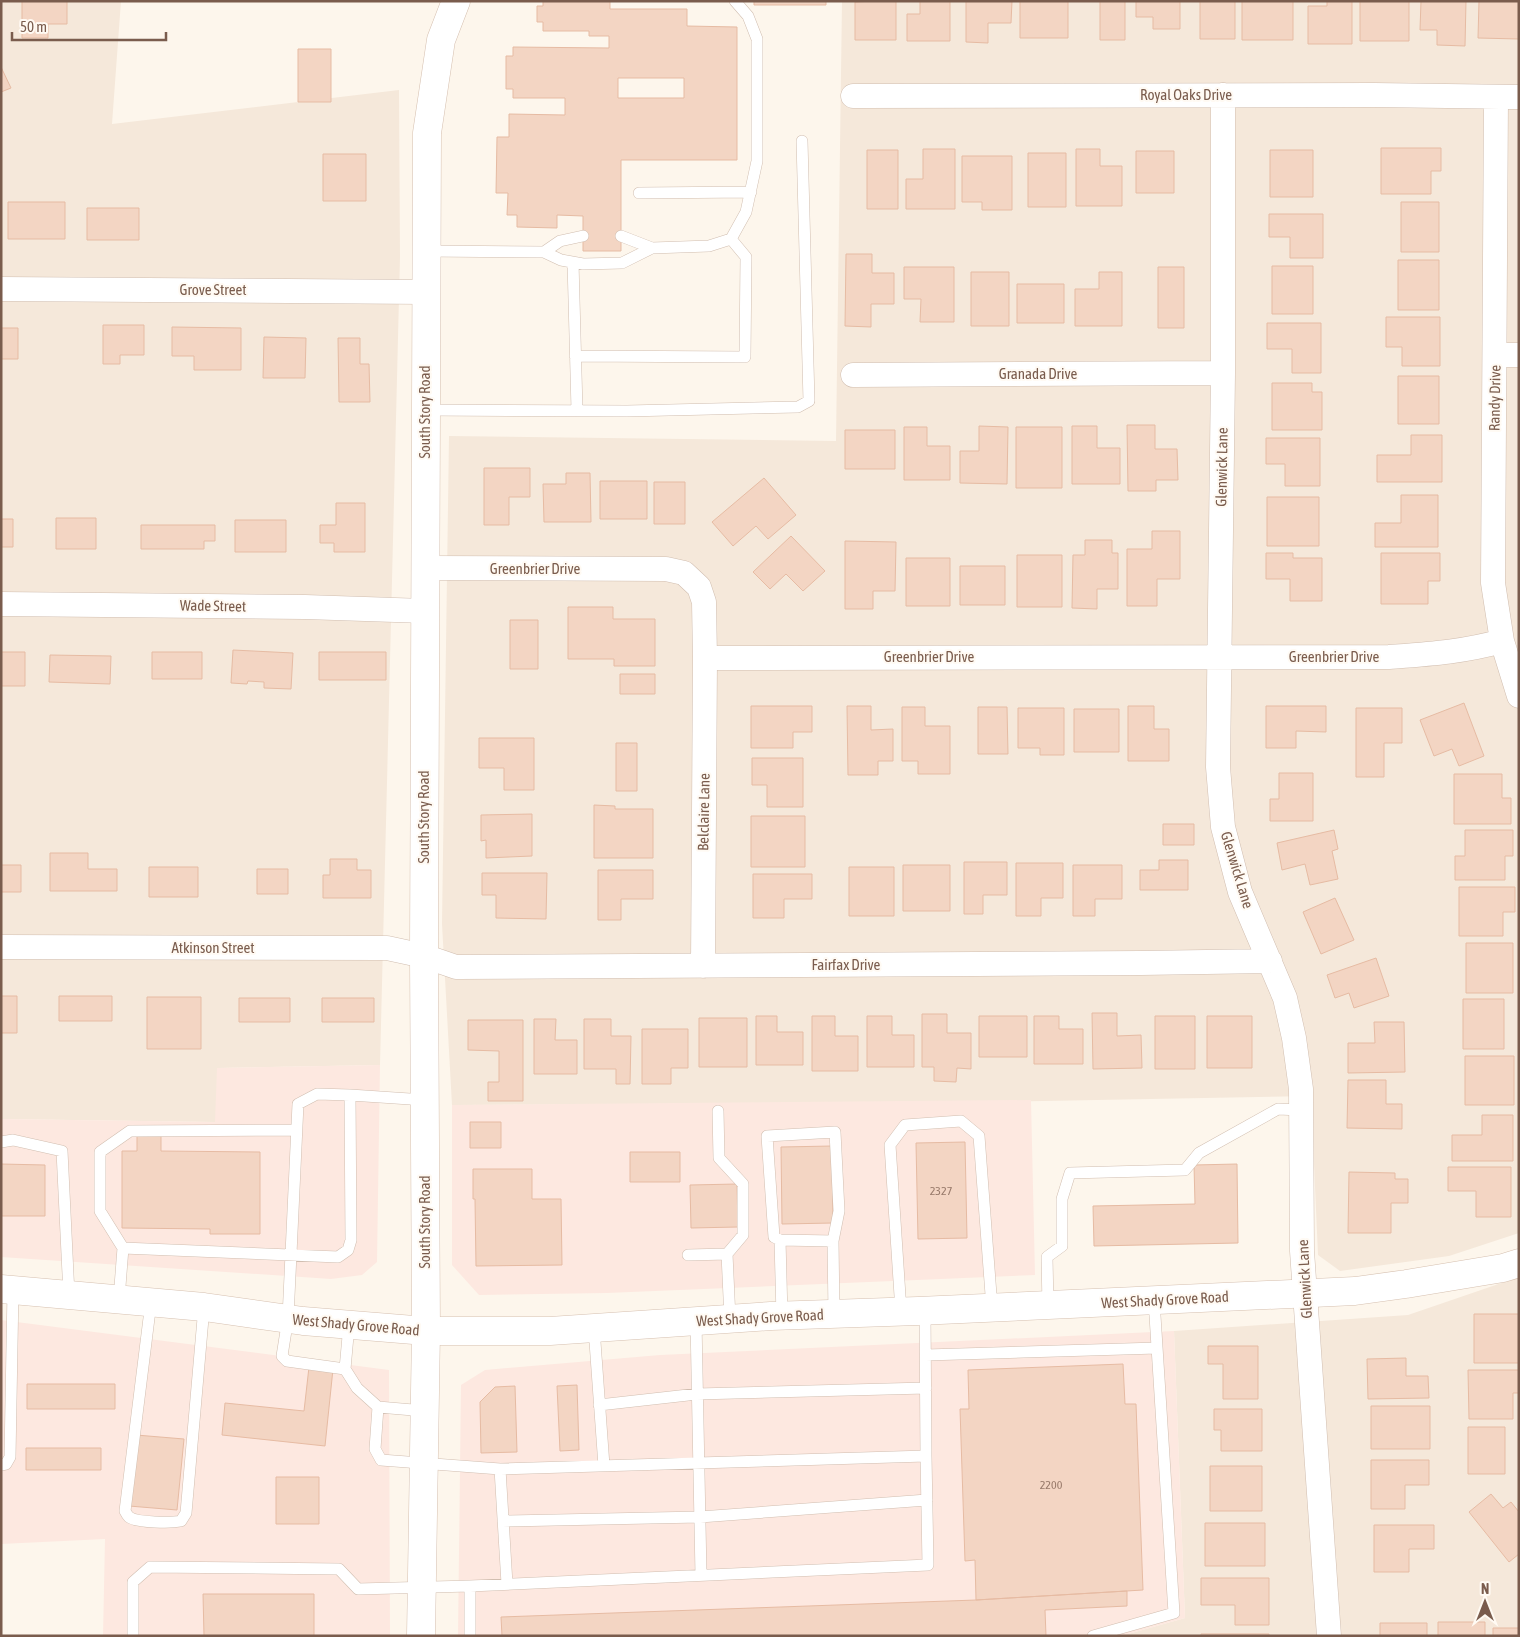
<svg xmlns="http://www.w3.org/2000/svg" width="1520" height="1637" font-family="'Asap Condensed',sans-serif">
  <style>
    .residential { fill: #f5e8da }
    .commercial { fill: #fde8e0 }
    .building { fill: #f3d5c3; stroke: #e6bba3; fill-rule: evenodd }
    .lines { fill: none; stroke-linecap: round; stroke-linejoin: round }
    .service-casing { stroke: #d1beb0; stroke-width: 12 }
    .minor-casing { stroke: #d1beb0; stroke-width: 25 }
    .secondary-casing { stroke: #d6c0b0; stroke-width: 29 }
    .service { stroke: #fff; stroke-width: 11 }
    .minor { stroke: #fff; stroke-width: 24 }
    .secondary { stroke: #fff; stroke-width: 28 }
    .labels { text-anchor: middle; stroke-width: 4; stroke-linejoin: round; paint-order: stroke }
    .number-label { font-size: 12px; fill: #987a6a }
    .street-label { font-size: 15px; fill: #7a5c4d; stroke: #fffaf3 }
  </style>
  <rect width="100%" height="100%" fill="#fdf6ec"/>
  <!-- residential -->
  <path class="residential" d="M1,1H121L112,124L399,90L400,257L380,1065L218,1068L216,1122L1,1119Z
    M842,1H1519V1233L1449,1256L1340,1271L1318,1255L1311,1096L989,1102L452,1105L442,924L449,436L836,441Z
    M1519,1277V1636H1121L1185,1618L1174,1331L1408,1315Z"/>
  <!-- commercial -->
  <path class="commercial" d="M380,1065L377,1262L362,1275L331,1279L1,1257V1119L215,1122L217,1068Z
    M1031,1100L1035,1275L607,1293L479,1295L452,1265V1105Z
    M1,1320L389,1370L390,1636H103L105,1539L1,1544Z
    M1174,1331L1185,1618L1121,1636H458L461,1385L485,1370L660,1355Z"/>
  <!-- building -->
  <path class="building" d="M22,1H67V24H48V38H22Z
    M543,1H610V9H687V26L737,27V160H621V251H583V216L557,215V228L517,227V215H507L508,193H496L497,137H509V114L565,115V98H513V89H506V56H513V47L609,48V36H589V31H543V22H537V6H543ZM618,78H684V98H618Z
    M754,1H826V5H754Z
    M874,1H896V40H855V2Z
    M920,1H950V41H907V14H920Z
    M966,1H1012L1011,23H988V43L966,42Z
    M1020,1H1068V38H1020Z
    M1100,1H1125V40H1100Z
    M1136,1H1180V29H1153V17H1136Z
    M1200,1H1235V39H1200Z
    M1242,1H1293V40H1242Z
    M1327,1H1352V44H1308V6H1327Z
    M1360,1H1409V41H1360Z
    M1421,1H1466L1465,46L1437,45V30H1420Z
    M1479,1H1519V39L1478,38Z
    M298,49H331V102H298Z
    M1,67L11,88L1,92Z
    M1381,148H1441V171H1431V194H1381Z
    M923,149H955V209H906V179H923Z
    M1076,149H1100V166H1122V206H1076Z
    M867,150H898V209H867Z
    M1270,150H1313V197H1270Z
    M1136,151H1174V193H1136Z
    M1028,153H1066V207H1028Z
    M323,154H366V201H323Z
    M962,156H1012V210H982V202H962Z
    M8,202H65V239H8Z
    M1401,202H1439V252H1401Z
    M87,208H139V240H87Z
    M1269,214H1323V258H1290V237H1269Z
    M846,254H872V273H894V304H871V327L845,326Z
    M1398,260H1439V310H1398Z
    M1272,266H1313V314H1272Z
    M904,267H954V322H920L921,299H904Z
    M1158,267H1184V328H1158Z
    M971,272H1009V326H971Z
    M1099,272H1122V326H1075V289H1099Z
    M1017,284H1064V323H1017Z
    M1386,317H1440V366H1402V347H1386Z
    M1267,323H1321V373H1292V349H1267Z
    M103,325H144V355H120V364H103Z
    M172,327L241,328V370H194V356H172Z
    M1,328H18V359H1Z
    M264,337L306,338L305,378H263Z
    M338,338H360V364H369L370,402H339Z
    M1398,376H1439V424H1398Z
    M1272,383H1312V392H1322V430H1272Z
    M1127,425H1155V449H1177L1178,480H1156V491H1128Z
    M979,426L1008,427L1007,484L960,483V451H979Z
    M1072,426H1097V448H1120V484H1072Z
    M904,427H927V446H950V480H904Z
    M1016,427H1062V488H1016Z
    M845,430H895V469H845Z
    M1411,435H1442V482H1377V455H1411Z
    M1266,438H1320V486H1285V464H1266Z
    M484,468H530V497H509V525H484Z
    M566,473H590L591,522H544L543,484H566Z
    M764,478L796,515L768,539L756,526L733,546L712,522Z
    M600,481H647V519H600Z
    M654,482H685V524H654Z
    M1401,495H1438V547H1375V523H1401Z
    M1267,497H1319V546H1267Z
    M336,503H365V552H334V543H320V525H336Z
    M56,518H96V549H56Z
    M1,519H13V547H1Z
    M235,520H286V552H235Z
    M141,525H215V541H204V549H141Z
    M1152,531H1180V579H1157V606H1127V549H1152Z
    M791,536L825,571L803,591L786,574L770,589L753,572Z
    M1085,540H1112V553H1118V589H1097V609L1072,608L1073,555H1085Z
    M845,541L896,542L895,591H873V609H845Z
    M1266,553H1293V558H1322V601H1290V579H1266Z
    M1381,553H1440V581H1428V604H1381Z
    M1017,555H1062V607H1017Z
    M906,558H950V606H906Z
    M960,566H1005V605H960Z
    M568,607H613V619H655V666H614V659H568Z
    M510,620H538V669H510Z
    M233,650L293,653L291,689L264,688V682L248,681L247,684L231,683Z
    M1,652H25V686H1Z
    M152,652H202V679H152Z
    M319,652H386V680H319Z
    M50,655L111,656L110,684L49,682Z
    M620,674H655V694H620Z
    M1464,703L1484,756L1459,766L1452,749L1434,756L1420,720Z
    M751,706H812V732H793V748H751Z
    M847,706H871V730L893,729V761H878V775H848Z
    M1128,706H1154V729H1169V761H1128Z
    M1266,706H1326V732L1296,731V748H1266Z
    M902,707H925V726H950V774H918V761H902Z
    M978,707H1007L1008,754H978Z
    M1018,708H1064V755H1040V748H1018Z
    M1356,708H1402V743H1384V777H1356Z
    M1074,709H1119V752H1074Z
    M479,738H534V790H504V768H479Z
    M616,743H637V791H616Z
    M752,758H803V807H767V785H752Z
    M1279,773H1313V821H1270V799H1279Z
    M1454,774H1502V798H1511V824H1454Z
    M594,805L615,806V809H653V858H594Z
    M532,814V856L486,858V840L481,841V815Z
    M751,816H805V867H751Z
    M1163,824H1194V845H1163Z
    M1334,830L1338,849L1332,851L1338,879L1310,885L1305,864L1282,870L1277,843Z
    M1465,830H1513V856H1505V880H1455V856H1465Z
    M50,853H88V869H117V891H50Z
    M330,859H357V870H371V898H323V875H330Z
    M1159,860H1188V890H1140V870H1159Z
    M964,862H1007V895H983V914H964Z
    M1016,863H1063V898H1041V916H1016Z
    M1,865H21V892H1Z
    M903,865H950V911H903Z
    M1073,865H1122V899H1095V916H1073Z
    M149,867H198V897H149Z
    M849,867H894V916H849Z
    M257,869H288V894H257Z
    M598,870H653V899H621V920H598Z
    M482,873H547L546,919L496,918V895H482Z
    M753,874H812V899H784V918H753Z
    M1459,887H1515V912H1503V936H1459Z
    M1335,898L1354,940L1321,954L1303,912Z
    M1466,943H1513V993H1466Z
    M1376,958L1389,996L1354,1008L1349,993L1335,998L1327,975Z
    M1,996H17V1033H1Z
    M59,996H112V1021H59Z
    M147,997H201V1049H147Z
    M239,998H290V1022H239Z
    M322,998H374V1022H322Z
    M1463,999H1504V1049H1463Z
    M1092,1013H1117V1036L1141,1035L1142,1068L1093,1069Z
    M922,1014H947V1033H971V1069L957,1068L956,1082L934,1081V1067H922Z
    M756,1016H777V1032H803V1065H756Z
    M812,1016H835V1036H858V1071H812Z
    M867,1016H892V1035H914V1067H867Z
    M979,1016H1027V1057H979Z
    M1034,1016H1059V1029H1083V1064H1034Z
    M1155,1016H1195V1069H1155Z
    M1207,1016H1252V1068H1207Z
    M699,1018H747V1067H699Z
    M534,1019H556L555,1040H577V1074H534Z
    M584,1019H611V1036H631L630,1084H616V1069H584Z
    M468,1020H523V1101H488V1082H499V1051L468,1050Z
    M1374,1022H1404L1405,1072L1348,1073V1043H1375Z
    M642,1029H688V1068H671V1084H642Z
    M1465,1056H1514V1105H1465Z
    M1348,1080H1386V1104H1402V1129L1347,1128Z
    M1482,1115H1513V1161H1452V1135H1482Z
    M470,1122H501V1148H470Z
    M137,1136H161V1151L260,1152V1234H210V1229L122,1228V1151H137Z
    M965,1142L967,1238L918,1239L916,1143Z
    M832,1146L833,1223L782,1224L781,1147Z
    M630,1152H680V1182H630Z
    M1,1164L45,1165V1216H1Z
    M1237,1164L1238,1243L1094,1246L1093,1206L1195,1204L1194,1165Z
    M1448,1167H1511V1217H1476V1191H1448Z
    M473,1169H532V1199H561L562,1265L476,1266L475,1199H473Z
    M1349,1172L1395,1173V1179H1408V1203H1391V1233H1348Z
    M737,1184L738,1227L691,1228L690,1185Z
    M1474,1314H1519V1363H1474Z
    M1208,1346H1258V1399H1223V1364H1208Z
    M1406,1358V1376H1428L1429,1398L1368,1399L1367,1359Z
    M1123,1364L1125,1404H1136L1143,1590L976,1600L975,1560L965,1561L960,1409H969L968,1370Z
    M309,1367L333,1369L325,1446L222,1435L225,1403L304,1411Z
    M1468,1370H1519V1393H1513V1419H1469Z
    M27,1384H115V1409H27Z
    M577,1385L579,1450L560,1451L557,1386Z
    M515,1386L517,1452L481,1453L480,1402L495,1387Z
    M1371,1406H1430V1449H1371Z
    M1214,1409H1262V1451H1221V1430H1214Z
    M1468,1427H1505V1474H1468Z
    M136,1435L184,1439L177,1510L129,1506Z
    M26,1448H101V1470H26Z
    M1371,1460H1429V1485H1405V1509H1371Z
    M1210,1466H1262V1511H1210Z
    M276,1477H319V1524H276Z
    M1491,1494L1503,1508L1511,1502L1519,1512V1554L1509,1562L1469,1512Z
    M1205,1523H1265V1566H1205Z
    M1374,1525H1434V1549H1409V1572H1374Z
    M1201,1578H1269V1625H1235V1605H1201Z
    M1127,1591V1606L1045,1610L1046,1636H502L501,1617L976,1600Z
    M203,1594H314V1636H204Z
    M1438,1622H1485V1636H1438Z
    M1380,1623H1427V1636H1380Z
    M1493,1628H1519V1636H1493Z
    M1201,1634H1269V1636H1201Z"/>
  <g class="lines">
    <defs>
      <path id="service" d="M639,193L751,192
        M621,236L652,248
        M426,251L544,252L561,260L583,264L622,263L652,248L709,246L731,239L746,212L757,161V39L748,16L735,1
        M544,252L560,241L583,236
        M573,262L577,410
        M575,356L745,357L746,257L731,239
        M425,410L627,411L798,407L809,401L802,141
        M425,1100L350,1095L317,1094L298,1104L288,1318L282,1356L287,1361L345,1369L357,1388L378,1407L425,1411
        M718,1111L719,1158L743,1184V1235L727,1254
        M1,1142L13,1140L62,1151L69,1295
        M780,1240L782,1316
        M833,1241L780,1240L774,1237L767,1136L835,1132L839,1211L833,1241L834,1314
        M123,1248L338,1257L348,1250L351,1240L350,1095
        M688,1255L727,1254L730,1319
        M119,1299L123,1248L100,1211V1152L130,1131L296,1130
        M151,1302L125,1511C126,1513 128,1516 129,1517C137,1523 172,1523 181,1521L186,1513L204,1307
        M1048,1306L1047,1257L1062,1246V1199L1070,1173L1185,1170L1199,1153L1278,1109L1301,1110
        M901,1311L890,1145L905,1125L961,1121L979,1136L992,1308
        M696,1321L701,1575
        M594,1328L604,1466
        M926,1355L1157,1348
        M345,1369L349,1325
        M599,1405L697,1394L926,1388
        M378,1407L375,1449L381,1460L500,1469L926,1456L925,1311
        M1,1465L6,1464L10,1457L13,1290
        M500,1469L507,1584
        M503,1521L700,1517L927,1500
        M133,1636V1582L150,1567L339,1569L358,1589L470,1586L928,1565L926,1456
        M470,1636V1586
        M1093,1636L1174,1613L1154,1300"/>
      <path id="minor" d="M1223,95V373L1218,767L1223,827L1240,892L1285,998L1294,1038L1301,1089L1302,1251L1329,1636
        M853,96L1374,95L1519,97
        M1496,97L1493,583L1502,641L1519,696
        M1,289L426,292
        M1495,355H1519
        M853,375L1223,373
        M425,568L666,569L684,573L699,587L704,602L705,658L703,966
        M1,604L305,607L425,611
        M705,658L1389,657C1429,654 1463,652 1502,641
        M1,947L387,948L424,956L456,967L1141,963L1270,961"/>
      <path id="secondary" d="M1,1289L204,1307L303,1321L426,1331H550L771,1316L918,1311L1355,1291L1406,1284L1503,1268L1519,1263
        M421,1636L426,1331L424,956L427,133L441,40L456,1"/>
    </defs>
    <!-- service casing -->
    <use href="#service" class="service-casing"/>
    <!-- minor casing -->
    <use href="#minor" class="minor-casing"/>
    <!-- secondary casing -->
    <use href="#secondary" class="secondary-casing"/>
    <!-- service -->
    <use href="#service" class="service"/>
    <!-- minor -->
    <use href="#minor" class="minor"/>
    <!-- secondary -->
    <use href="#secondary" class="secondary"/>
  </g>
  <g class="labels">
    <!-- number labels -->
    <g class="number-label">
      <text x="941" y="1195">2327</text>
      <text x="1051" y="1489">2200</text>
    </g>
    <!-- street labels -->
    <g class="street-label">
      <text x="1186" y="100">Royal Oaks Drive</text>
      <text x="213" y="295">Grove Street</text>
      <text x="1038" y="379">Granada Drive</text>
      <text transform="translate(1495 398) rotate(-89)" y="5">Randy Drive</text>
      <text transform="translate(425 412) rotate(-90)" y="5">South Story Road</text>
      <text transform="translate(1222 467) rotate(-89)" y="5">Glenwick Lane</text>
      <text x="535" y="574">Greenbrier Drive</text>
      <text transform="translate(213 606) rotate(1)" y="5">Wade Street</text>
      <text x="929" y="662">Greenbrier Drive</text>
      <text x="1334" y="662">Greenbrier Drive</text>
      <text transform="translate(704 812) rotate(-89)" y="5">Belclaire Lane</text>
      <text transform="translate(424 817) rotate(-90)" y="5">South Story Road</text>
      <text transform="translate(1237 870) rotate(73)" y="5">Glenwick Lane</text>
      <text x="213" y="953">Atkinson Street</text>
      <text x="846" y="970">Fairfax Drive</text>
      <text transform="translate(425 1222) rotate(-90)" y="5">South Story Road</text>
      <text transform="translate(1305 1279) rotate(-93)" y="5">Glenwick Lane</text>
      <text transform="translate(1165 1300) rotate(-3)" y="5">West Shady Grove Road</text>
      <text transform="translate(760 1318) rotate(-3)" y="5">West Shady Grove Road</text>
      <text transform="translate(356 1325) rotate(5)" y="5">West Shady Grove Road</text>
    </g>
  </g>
  <!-- border -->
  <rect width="1520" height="1637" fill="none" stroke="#7a5c4d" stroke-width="5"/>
  <!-- north arrow -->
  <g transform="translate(1485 1602)" stroke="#fffaf3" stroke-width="4" paint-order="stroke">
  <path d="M0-4L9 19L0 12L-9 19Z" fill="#7a5c4d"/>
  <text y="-8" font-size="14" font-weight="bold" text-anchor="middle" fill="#7a5c4d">N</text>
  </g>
  <!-- scale -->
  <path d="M12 32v8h154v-8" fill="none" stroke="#7a5c4d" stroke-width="2.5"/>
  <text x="20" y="32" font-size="15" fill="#7a5c4d" stroke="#fffaf3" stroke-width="4" paint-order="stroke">50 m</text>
</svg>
